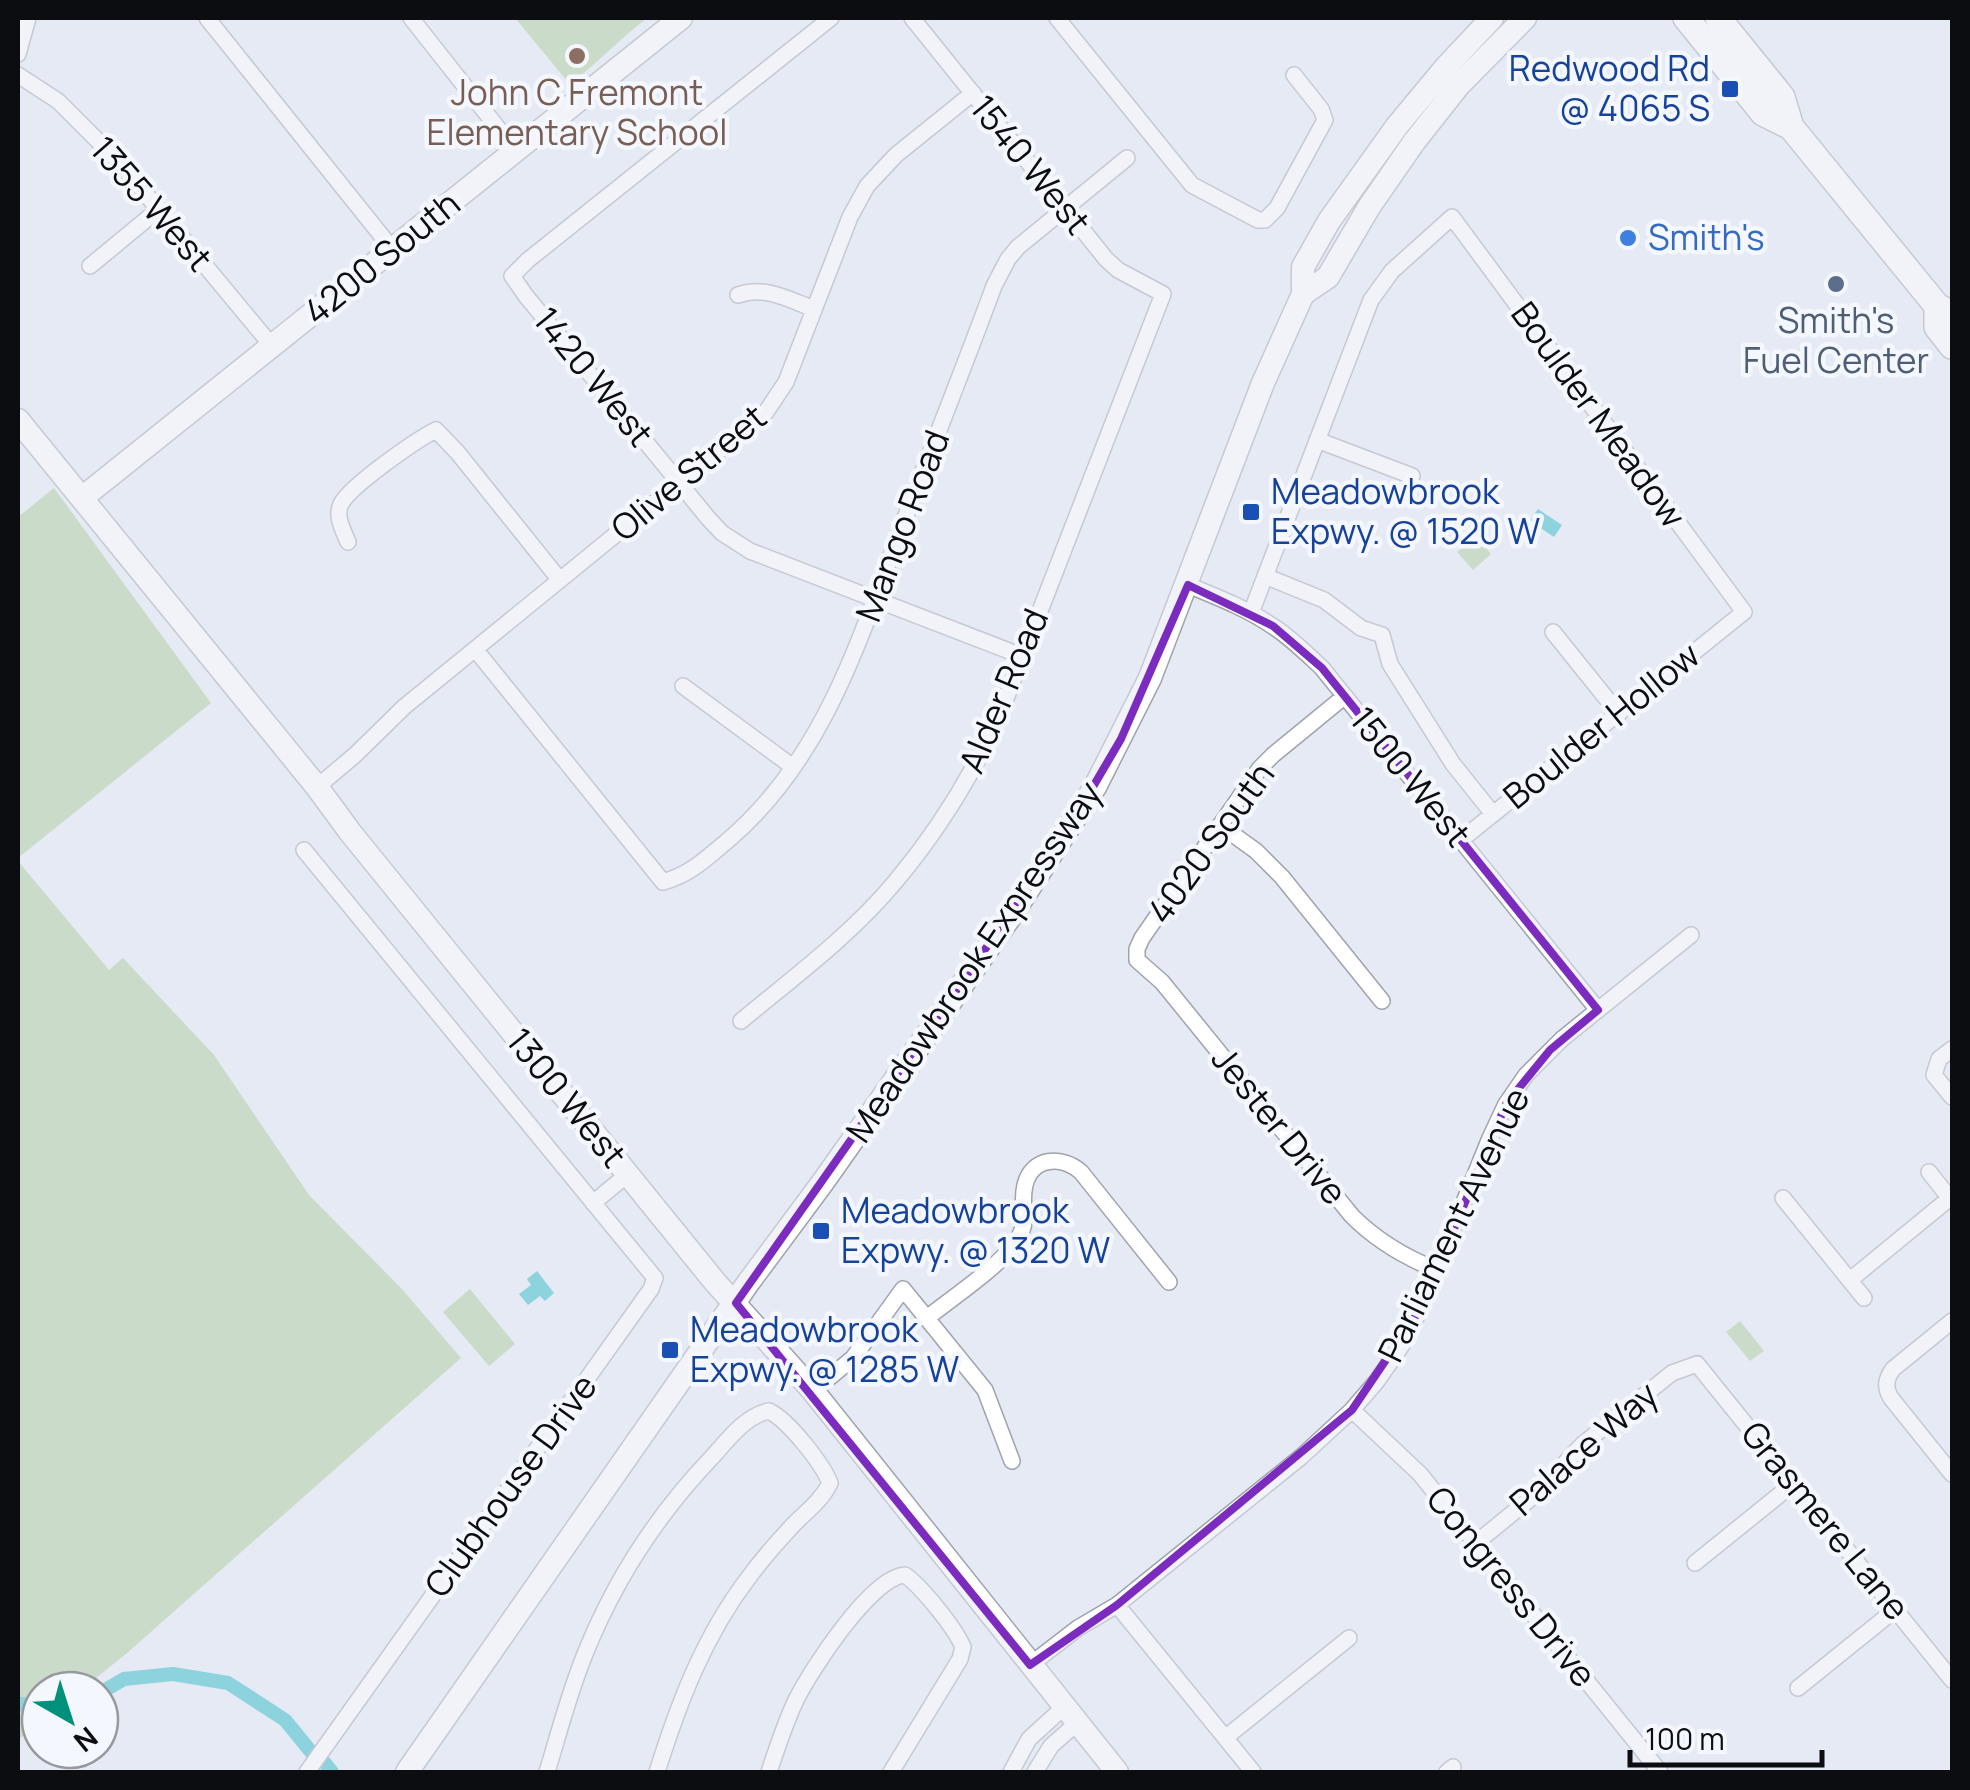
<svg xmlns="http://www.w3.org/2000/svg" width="1970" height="1790" font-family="Manrope,sans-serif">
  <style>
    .green { fill: #a8cc95 }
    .water { fill: #21b8c3 }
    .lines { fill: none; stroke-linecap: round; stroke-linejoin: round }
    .canal { stroke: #21b8c3; stroke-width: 14 }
    .street-casing { stroke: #9fa3ac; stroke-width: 18 }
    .secondary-casing { stroke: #9fa3ac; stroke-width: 25 }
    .primary-casing { stroke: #9fa3ac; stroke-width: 28 }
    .street { stroke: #fff; stroke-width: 15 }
    .secondary { stroke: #fff; stroke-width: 22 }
    .primary { stroke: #fff; stroke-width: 25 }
    .marked { fill: none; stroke: #7b2cbf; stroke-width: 8; stroke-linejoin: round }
    .education-dot { fill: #8d6e63; stroke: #f4f7fd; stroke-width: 4 }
    .transit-dot { fill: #1a4fb4; stroke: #f4f7fd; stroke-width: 4 }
    .shop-dot { fill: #3f7fe0; stroke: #f4f7fd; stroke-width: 4 }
    .service-dot { fill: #5c6f8a; stroke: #f4f7fd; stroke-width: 4 }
    .labels { text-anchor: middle; stroke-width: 9; stroke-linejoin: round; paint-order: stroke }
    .transit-label { font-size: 35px; fill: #164399; stroke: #f4f7fd; text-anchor: start }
    .education-label { font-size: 35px; fill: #785e54; stroke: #f4f7fd }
    .street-label { font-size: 35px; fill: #0c0d10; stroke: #f4f7fd }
    .shop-label { font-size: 35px; fill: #366cbe; stroke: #f4f7fd; text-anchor: start }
    .service-label { font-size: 35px; fill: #4e5e75; stroke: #f4f7fd }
  </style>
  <rect width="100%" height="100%" fill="#e5eaf4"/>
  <!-- green -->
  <path class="green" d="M515,18H647C621,38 599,61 573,82H568Z
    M54,488L211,703L18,858V517Z
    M1476,536L1491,554L1473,570L1457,552Z
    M18,861L109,970L123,958L214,1055L309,1195L401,1288L461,1358L127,1653L81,1690H40V1722L18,1740Z
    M470,1289L515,1344L489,1366L443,1312Z
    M1740,1321L1764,1351L1750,1361L1726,1332Z"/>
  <!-- water -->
  <path class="water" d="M1538,509L1562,525L1554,537L1530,521Z
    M537,1271L554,1293L545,1301L540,1296L528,1305L519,1294L531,1285L527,1279Z"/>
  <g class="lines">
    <!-- canal -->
    <path class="canal" d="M100,1693L124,1679L173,1674L228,1683L285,1720L312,1753L324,1762L332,1772
      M18,1704L40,1705"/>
    <defs>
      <path id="street" d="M207,18L393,250
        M411,18L516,151
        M831,18L528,260L512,276L526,296L708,518L722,533L750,551L1022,656
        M1057,18L1192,185L1258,220H1265L1277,208L1325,120L1321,109L1294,75
        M18,54L28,18
        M18,75L58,101L120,163L272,346
        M90,266L159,209
        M738,295C764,285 790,300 814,309
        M1317,440L1412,476
        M348,542C343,530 335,516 341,504C350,486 416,440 436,430L458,453L559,579
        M1265,576L1324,600L1361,628L1382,635L1390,664L1453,764L1493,814
        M1188,585C1217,597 1248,609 1274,627C1292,639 1307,654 1322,668L1598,1010
        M1251,613L1371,300L1392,271L1452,217L1744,612L1461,840
        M1553,632L1619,714
        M475,649L663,882C691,874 704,860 726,842C828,756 861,632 907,513C936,437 966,362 994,286L1008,259L1018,247L1127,158
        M683,686L793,767
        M1345,696L1273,755L1260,768L1142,938L1137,949V960L1162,982L1352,1216C1377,1241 1404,1257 1437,1270
        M317,787L355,755L404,707L766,412L786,382L850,217L867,186L896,155L973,93
        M1220,825L1256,851L1282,877L1382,1001
        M304,850L655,1278L651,1289L307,1772
        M741,1021C794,977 851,935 895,882C938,831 973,774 1000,714L1163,294L1118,270L1106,259L912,18
        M1952,1049L1939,1059L1934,1075L1952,1097
        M1929,1172L1952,1201
        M1783,1198L1864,1298
        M593,1203L628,1174
        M1850,1280L1950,1198
        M927,1318C953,1297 993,1271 1013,1246C1033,1220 1019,1210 1025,1185C1032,1157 1061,1155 1081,1172L1169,1282
        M1952,1321L1893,1369C1886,1379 1884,1387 1891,1398L1952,1474
        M813,1391L853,1358L903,1289L985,1390L1012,1461
        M1352,1410L1420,1474L1660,1772
        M1476,1543L1536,1494L1583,1444L1672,1373L1697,1364L1952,1680
        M1695,1563L1794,1483
        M1117,1605L1253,1772
        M1030,1665L1078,1628L1117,1605L1301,1457L1352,1410L1377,1381L1402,1345L1421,1308L1490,1138L1506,1104L1526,1075L1562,1039L1691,935
        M1798,1688L1896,1609
        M1225,1738L1349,1638
        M547,1772C559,1733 569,1693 585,1654C615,1579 659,1512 715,1454C729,1438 747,1415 769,1411C788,1420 822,1463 830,1483C822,1500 807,1511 794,1524C778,1541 763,1558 749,1577C704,1636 679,1702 657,1772
        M769,1772C777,1748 785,1723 796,1700C811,1670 871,1577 905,1575C922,1587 955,1628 963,1647L960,1659L891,1772
        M1011,1772L1029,1739L1064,1707
        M1035,1772L1051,1746L1077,1723
        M1447,1772L1453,1767"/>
      <path id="secondary" d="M1303,294L1328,277L1369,207L1414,142L1459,85L1525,18
        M18,420L317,787L350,832L715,1282L813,1391L1117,1772
        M82,498L681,18
        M407,1772L748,1283L823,1182L1010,917L1095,787L1150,678L1263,383L1303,294V267L1329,221L1397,126L1446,67L1492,18"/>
      <path id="primary" d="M1686,18L1763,113L1791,127
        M1718,18L1782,97L1791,127L1937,306L1952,314
        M1937,306V327L1952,346"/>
    </defs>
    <!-- street casing -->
    <use href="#street" class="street-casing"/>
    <!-- secondary casing -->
    <use href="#secondary" class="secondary-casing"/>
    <!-- primary casing -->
    <use href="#primary" class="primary-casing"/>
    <!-- street -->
    <use href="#street" class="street"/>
    <!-- secondary -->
    <use href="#secondary" class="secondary"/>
    <!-- primary -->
    <use href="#primary" class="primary"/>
  </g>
  <!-- marked area -->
  <path d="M0 0H1970V1790H0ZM1188,585L1273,626L1322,668L1598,1010L1550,1050L1506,1104L1421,1308L1352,1410L1117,1605L1030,1665L736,1303L1060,843L1121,739Z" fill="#e5eaf4" fill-opacity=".55" fill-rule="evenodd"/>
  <path class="marked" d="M1188,585L1273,626L1322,668L1598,1010L1550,1050L1506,1104L1421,1308L1352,1410L1117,1605L1030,1665L736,1303L1060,843L1121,739Z"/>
  <!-- markers -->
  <circle class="education-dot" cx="577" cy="56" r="10"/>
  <g class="transit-dot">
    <rect x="1720" y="79" width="20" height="20" rx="5"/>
    <rect x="1241" y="502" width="20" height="20" rx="5"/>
    <rect x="811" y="1221" width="20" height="20" rx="5"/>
    <rect x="660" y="1340" width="20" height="20" rx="5"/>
  </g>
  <circle class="shop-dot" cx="1628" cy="238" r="10"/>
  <circle class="service-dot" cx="1836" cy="284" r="10"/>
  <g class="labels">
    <!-- transit labels -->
    <g class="transit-label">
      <text x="1710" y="81" text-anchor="end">Redwood Rd<tspan x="1710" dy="40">@ 4065 S</tspan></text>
      <text x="1271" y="504">Meadowbrook<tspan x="1271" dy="40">Expwy. @ 1520 W</tspan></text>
      <text x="841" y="1223">Meadowbrook<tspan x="841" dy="40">Expwy. @ 1320 W</tspan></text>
      <text x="690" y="1342">Meadowbrook<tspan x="690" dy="40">Expwy. @ 1285 W</tspan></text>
    </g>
    <!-- education labels -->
    <g class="education-label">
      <text x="577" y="105">John C Fremont<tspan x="577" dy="40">Elementary School</tspan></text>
    </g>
    <!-- street labels -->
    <g class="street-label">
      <text transform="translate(1030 165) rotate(51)" y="12">1540 West</text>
      <text transform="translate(151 204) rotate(49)" y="12">1355 West</text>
      <text transform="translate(382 258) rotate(-39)" y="12">4200 South</text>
      <text transform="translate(593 377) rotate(51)" y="12">1420 West</text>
      <text transform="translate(1598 415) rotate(54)" y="12">Boulder Meadow</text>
      <text transform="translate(689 473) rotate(-40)" y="12">Olive Street</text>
      <text transform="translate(903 526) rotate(-69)" y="12">Mango Road</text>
      <text transform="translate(1004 691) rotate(-67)" y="12">Alder Road</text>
      <text transform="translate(1602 726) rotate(-39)" y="12">Boulder Hollow</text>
      <text transform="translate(1410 777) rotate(51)" y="12">1500 West</text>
      <text transform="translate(1211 843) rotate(-54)" y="12">4020 South</text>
      <text transform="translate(974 962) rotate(-56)" y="12">Meadowbrook Expressway</text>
      <text transform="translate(566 1098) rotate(51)" y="12">1300 West</text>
      <text transform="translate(1279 1126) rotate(51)" y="12">Jester Drive</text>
      <text transform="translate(1454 1225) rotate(-64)" y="12">Parliament Avenue</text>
      <text transform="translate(1584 1449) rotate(-41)" y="12">Palace Way</text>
      <text transform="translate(511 1486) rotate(-54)" y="12">Clubhouse Drive</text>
      <text transform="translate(1825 1521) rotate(51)" y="12">Grasmere Lane</text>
      <text transform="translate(1511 1587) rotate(51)" y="12">Congress Drive</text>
    </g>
    <!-- shop labels -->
    <g class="shop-label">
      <text x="1648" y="250">Smith's</text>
    </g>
    <!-- service labels -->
    <g class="service-label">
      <text x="1836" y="333">Smith's<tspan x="1836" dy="40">Fuel Center</tspan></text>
    </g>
  </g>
  <!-- border -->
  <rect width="1970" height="1790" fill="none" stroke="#0c0d10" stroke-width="40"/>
  <!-- north arrow -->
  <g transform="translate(70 1720) rotate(141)"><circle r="48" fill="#f4f7fd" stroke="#97999e" stroke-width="2.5"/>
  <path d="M0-8L18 38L0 25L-18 38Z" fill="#00907b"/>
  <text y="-15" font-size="28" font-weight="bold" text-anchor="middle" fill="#0c0d10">N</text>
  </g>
  <!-- scale -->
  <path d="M1630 1750v15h192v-15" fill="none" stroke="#0c0d10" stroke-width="5"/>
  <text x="1645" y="1750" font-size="30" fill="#0c0d10" stroke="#f4f7fd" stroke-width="8" paint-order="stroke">100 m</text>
</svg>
